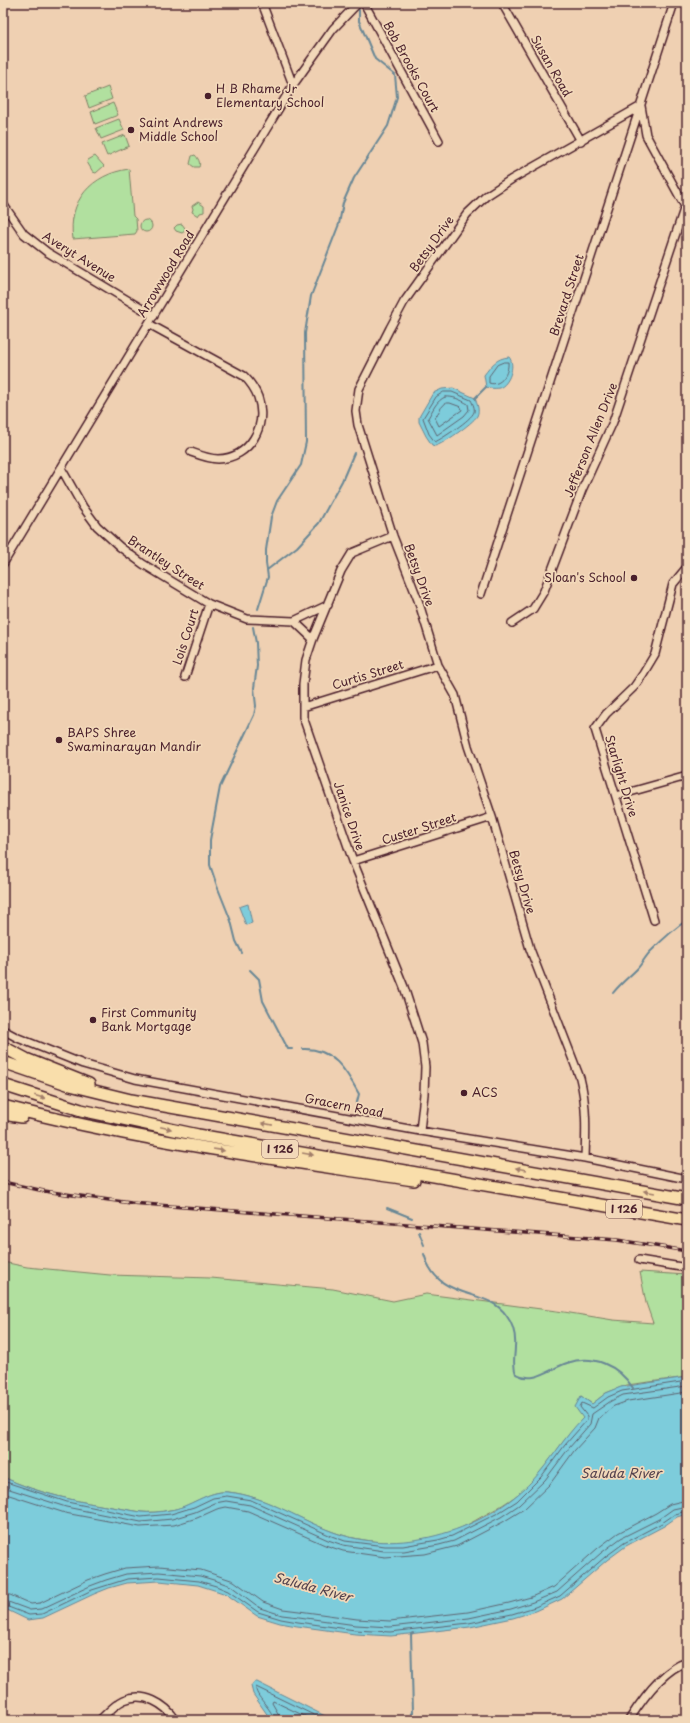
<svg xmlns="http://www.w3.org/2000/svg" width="690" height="1723" font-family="'Playpen Sans',sans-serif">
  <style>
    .green { fill: #b1e09f; stroke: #7e8065 }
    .water { fill: #7dccdb; stroke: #698795 }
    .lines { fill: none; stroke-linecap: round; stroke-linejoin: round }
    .shore { stroke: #5e6471; stroke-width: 1 }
    .stream { stroke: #698795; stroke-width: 2 }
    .minor-casing { stroke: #4a1f2b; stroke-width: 10 }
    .highway-casing { stroke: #4a1f2b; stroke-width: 14 }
    .minor { stroke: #f2d8b9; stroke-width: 7 }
    .highway { stroke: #f9deab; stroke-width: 11 }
    .rail-casing { stroke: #4a1f2b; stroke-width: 3.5 }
    .rail { stroke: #f2d8b9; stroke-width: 2; stroke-dasharray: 6; stroke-linecap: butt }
    .oneway { fill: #a27e6b }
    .poi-dot { fill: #4a1f2b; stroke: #f2d8b9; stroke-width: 1.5 }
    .labels { text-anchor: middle; stroke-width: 3.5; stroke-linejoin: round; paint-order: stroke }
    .shield { fill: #f2d8b9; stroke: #7c5656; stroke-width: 1 }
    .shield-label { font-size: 11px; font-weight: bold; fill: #4a1f2b }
    .street-label { font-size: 12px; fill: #4a1f2b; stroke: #f2d8b9 }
    .poi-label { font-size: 12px; fill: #4a1f2b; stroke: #f2d8b9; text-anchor: start }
    .water-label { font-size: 13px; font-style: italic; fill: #54424e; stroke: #f2d8b9 }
  </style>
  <rect width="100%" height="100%" fill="#efd0b2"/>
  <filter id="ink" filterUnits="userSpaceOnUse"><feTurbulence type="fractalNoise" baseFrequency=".025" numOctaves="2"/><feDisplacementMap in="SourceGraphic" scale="8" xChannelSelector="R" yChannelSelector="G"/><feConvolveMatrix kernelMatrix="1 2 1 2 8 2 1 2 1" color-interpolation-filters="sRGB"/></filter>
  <g filter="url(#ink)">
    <!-- green -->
    <path class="green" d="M108,87L112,99L89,108L85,96Z
      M113,103L118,115L95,124L91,112Z
      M119,119L124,130L101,139L96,128Z
      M125,135L129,146L107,156L102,144Z
      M195,155C198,158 201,163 199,167H194L190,164L192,156Z
      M95,156L104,166L96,173L93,172L87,162L88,160Z
      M129,169L133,216L136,219L137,231L135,234L73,239C67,201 92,174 129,169Z
      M198,202L204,206V212L200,213L198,216L192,212L193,209L192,206Z
      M140 226a6 6 0 1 1 12 0a6 6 0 1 1-12 0Z
      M182,224L185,228V231L182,233L176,231L174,228L177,225Z
      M3,1262L27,1267L110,1275L211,1278L333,1289L393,1301L426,1294L564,1312L613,1320L653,1323L646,1303L640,1272L687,1275V1377L627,1385L606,1393L592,1404L581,1396L584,1418C564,1437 551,1461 533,1481C518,1496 502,1506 483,1516C473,1522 462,1528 451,1532C416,1546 371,1545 336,1533C300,1521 267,1496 228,1492C208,1490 190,1508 170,1510C161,1512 149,1513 141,1512C133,1511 126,1509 118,1508C79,1502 39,1494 3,1477Z"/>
    <!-- water -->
    <path class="water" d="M509,357C516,365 509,385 499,388C494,389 490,388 486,387L484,375C491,366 496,358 509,357Z
      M453,388L475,398C477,404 480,410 477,416C473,423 442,445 435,446L432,445L426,436L419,422V417L433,393L442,389Z
      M248,904L252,923L246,925L239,907Z
      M687,1377V1514L677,1517L664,1526L626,1546L607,1560L562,1599L536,1611L513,1618L470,1627L391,1636L355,1634L297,1626L280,1623L257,1616L226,1594L214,1590L198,1585L159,1581L127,1583L109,1588L94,1594L43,1618L28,1620L3,1608V1477C39,1494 79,1502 118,1508C126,1509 133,1511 141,1512C149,1513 161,1512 170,1510C189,1508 208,1490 228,1492C268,1496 302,1522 339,1534C404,1556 486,1529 532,1481C551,1461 564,1437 583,1418L575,1407L581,1396L592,1404L606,1393L621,1387Z
      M254,1682H257L333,1720H271L253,1694L251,1686Z"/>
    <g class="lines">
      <!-- shore -->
      <path class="shore" d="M504,362H508C509,373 501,387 489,383V376L497,365Z
        M444,392H452L471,400C473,404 475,408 474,412C471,420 443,438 435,442L429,434L423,418L436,397Z
        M445,397C453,396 461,400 468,404L469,410L464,416L437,435L428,418C433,410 436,401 445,397Z
        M446,403H450L461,407L462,410L439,426L435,418L441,408Z
        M3,1481L67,1502L141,1517L171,1514L194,1507L213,1498L227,1496L251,1500L329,1535L345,1541L385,1546H403L438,1540L452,1536L498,1513L517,1501L541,1477L565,1445L587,1420V1416L580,1407L582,1403L593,1408L608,1397L622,1391L687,1381
        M3,1487L66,1507L141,1522L172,1519L195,1512L215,1503L226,1501L250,1505L328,1540L343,1545L384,1551H404L439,1545L454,1541L501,1517L519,1505L545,1480L569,1448L590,1424L592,1414L611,1401L623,1395L687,1386
        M3,1493L65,1513L140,1527L174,1525L197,1518L217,1509L226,1507L248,1511L325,1545L343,1551L385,1557L425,1554L457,1546L503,1522L524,1509L550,1484L574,1451L595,1428L599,1418L614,1406L628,1401L687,1392
        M3,1594L10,1595L31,1604L40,1603L88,1580L105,1574L125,1568L159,1566L201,1570L234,1581L263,1602L283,1609L299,1611L357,1619L390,1621L468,1612L509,1603L531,1597L554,1587L598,1548L618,1533L656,1513L670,1504L687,1500
        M3,1600L30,1610L41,1609L90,1586L106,1580L126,1574L159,1572L200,1576L217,1581L231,1586L260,1608L282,1615L299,1617L356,1625L390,1627L469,1618L511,1609L533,1602L557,1592L601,1553L621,1538L659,1519L673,1509L687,1506
        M3,1605L29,1615L42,1614L92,1590L108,1585L127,1579L159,1577L199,1581L216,1586L228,1591L258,1612L281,1619L298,1622L355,1630L390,1632L469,1623L512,1614L535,1607L560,1596L605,1557L624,1543L662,1523L675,1514L687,1511
        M274,1720C273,1709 254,1696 256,1687L324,1720
        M280,1720L279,1715L272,1703L273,1701L313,1720"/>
      <!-- stream -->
      <path class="stream" d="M475,398L486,387
        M267,570L297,547L319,523L342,481L354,453
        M258,609L268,577L266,563V550L271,517L277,501L301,465L306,442L305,333L311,296L339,224L343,203L354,178L388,126L397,97L395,75L375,59L359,21V10
        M242,953L236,941L231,921L217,886L210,865V840L220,787L254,715L256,706L254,688L257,666L256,643L253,627
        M250,970L259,979L263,1001L288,1049H292
        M613,993C621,983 628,978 637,969C642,964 646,955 652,950C663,939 674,929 687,920
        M303,1049C333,1048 346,1070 359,1094L356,1106
        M387,1208L412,1218
        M419,1232L424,1245
        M424,1254C438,1303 486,1286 506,1315C513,1324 516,1335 515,1347C515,1357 512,1364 516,1374C535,1384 549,1369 567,1363C593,1354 618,1365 633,1388
        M409,1720L413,1712L411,1634L413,1633"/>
      <defs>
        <path id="minor" d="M262,3L293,85
          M364,3L439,141
          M502,3L581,141
          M3,204L24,234L47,252L154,316
          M149,324L244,376C250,382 255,389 258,397C268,426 250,458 218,459C209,459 199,455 191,452
          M61,468L83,507L97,526L120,547L143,564L209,604L247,619L294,621L328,605
          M393,536L352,553L341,571L313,639L306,660L303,684V717L353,861L404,987L422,1043L425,1067L424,1094L420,1131
          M3,564L293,85L333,29L358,3
          M481,594L674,3
          M294,621L313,639
          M512,623L533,609L544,591L582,490L613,422L685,206
          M185,677L209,604
          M303,707L438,665
          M616,796L687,776
          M353,861L492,817
          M654,920L595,729L606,714L634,687L643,674L655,654L673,584L687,567
          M3,1030L18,1038L83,1064L135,1079L420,1131L585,1158L687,1179
          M585,1158C586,1131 587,1105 580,1078L530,949L492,817L468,746L455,695L438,665L418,600L393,536L358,425L356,411L359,389L390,328L404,302L467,214L486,196L512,179L641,106L646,135L687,210
          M639,1260L687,1268
          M100,1720C107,1713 115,1704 124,1700C144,1691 165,1704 176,1720
          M629,1720C641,1701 664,1669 687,1662"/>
        <path id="highway" d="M3,1047L26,1059L89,1084
          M3,1062L70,1085L131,1100L687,1199
          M3,1085L81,1110L198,1135L687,1220
          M3,1106C138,1141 277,1159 414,1180
          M3,1114L22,1117"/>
      </defs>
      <!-- minor casing -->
      <use href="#minor" class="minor-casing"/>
      <!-- highway casing -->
      <use href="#highway" class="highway-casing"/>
      <!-- minor -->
      <use href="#minor" class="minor"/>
      <!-- highway -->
      <use href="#highway" class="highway"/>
      <defs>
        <path id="rail" d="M3,1182L44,1191L131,1203L617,1240L687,1251"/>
      </defs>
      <!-- rail casing -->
      <use href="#rail" class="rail-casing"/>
      <!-- rail -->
      <use href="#rail" class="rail"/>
    </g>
    <!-- one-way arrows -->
    <defs><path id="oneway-solid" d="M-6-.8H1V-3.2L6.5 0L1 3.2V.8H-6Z"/></defs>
    <g class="oneway">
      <use href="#oneway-solid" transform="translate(40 1097) rotate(17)"/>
      <use href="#oneway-solid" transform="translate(267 1124) rotate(-169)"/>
      <use href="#oneway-solid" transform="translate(166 1128) rotate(12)"/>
      <use href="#oneway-solid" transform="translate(219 1150) rotate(9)"/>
      <use href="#oneway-solid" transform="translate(308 1154) rotate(10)"/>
      <use href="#oneway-solid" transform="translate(521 1169) rotate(-170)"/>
      <use href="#oneway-solid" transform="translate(649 1192) rotate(-170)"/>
    </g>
  </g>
  <!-- markers -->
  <g class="poi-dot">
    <circle cx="208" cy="96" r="4"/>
    <circle cx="131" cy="130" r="4"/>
    <circle cx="634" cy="578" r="4"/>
    <circle cx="59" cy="740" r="4"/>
    <circle cx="93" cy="1020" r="4"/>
    <circle cx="464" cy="1093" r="4"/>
  </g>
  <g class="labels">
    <!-- shield labels -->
    <g class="shield">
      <rect x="262" y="1140" width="36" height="18" rx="3"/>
      <rect x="606" y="1200" width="36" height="18" rx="3"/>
    </g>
    <g class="shield-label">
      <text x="280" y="1153">I 126</text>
      <text x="624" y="1213">I 126</text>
    </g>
    <!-- street labels -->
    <g class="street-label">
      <text transform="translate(551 66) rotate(60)" y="4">Susan Road</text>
      <text transform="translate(411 67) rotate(61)" y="4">Bob Brooks Court</text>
      <text transform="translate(432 244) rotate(-54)" y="4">Betsy Drive</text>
      <text transform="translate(79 257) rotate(32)" y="4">Averyt Avenue</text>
      <text transform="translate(166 274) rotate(-59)" y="4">Arrowwood Road</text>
      <text transform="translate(567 295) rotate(-72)" y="4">Brevard Street</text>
      <text transform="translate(591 440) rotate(-68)" y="4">Jefferson Allen Drive</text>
      <text transform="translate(166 563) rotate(33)" y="4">Brantley Street</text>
      <text transform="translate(419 575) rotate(70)" y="4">Betsy Drive</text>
      <text transform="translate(186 637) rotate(-72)" y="4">Lois Court</text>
      <text transform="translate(368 675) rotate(-17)" y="4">Curtis Street</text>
      <text transform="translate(621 776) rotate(73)" y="4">Starlight Drive</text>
      <text transform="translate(349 816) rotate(71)" y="4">Janice Drive</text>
      <text transform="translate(419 829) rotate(-18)" y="4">Custer Street</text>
      <text transform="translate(522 882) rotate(74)" y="4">Betsy Drive</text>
      <text transform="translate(344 1106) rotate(11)" y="4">Gracern Road</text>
    </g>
    <!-- poi labels -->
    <g class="poi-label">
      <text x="216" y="93">H B Rhame Jr<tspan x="216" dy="14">Elementary School</tspan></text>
      <text x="139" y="127">Saint Andrews<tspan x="139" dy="14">Middle School</tspan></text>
      <text x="626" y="582" text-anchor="end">Sloan's School</text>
      <text x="67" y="737">BAPS Shree<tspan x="67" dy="14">Swaminarayan Mandir</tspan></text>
      <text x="101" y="1017">First Community<tspan x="101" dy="14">Bank Mortgage</tspan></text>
      <text x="472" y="1097">ACS</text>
    </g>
    <!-- water labels -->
    <g class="water-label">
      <text x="621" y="1478">Saluda River</text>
      <text transform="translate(313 1587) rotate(15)" y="5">Saluda River</text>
    </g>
  </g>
  <!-- margin -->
  <rect width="690" height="1723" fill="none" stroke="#f2d8b9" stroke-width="16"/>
  <rect x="8" y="8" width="674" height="1707" fill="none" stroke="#4a1f2b" stroke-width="1.5" filter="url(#ink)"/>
</svg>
